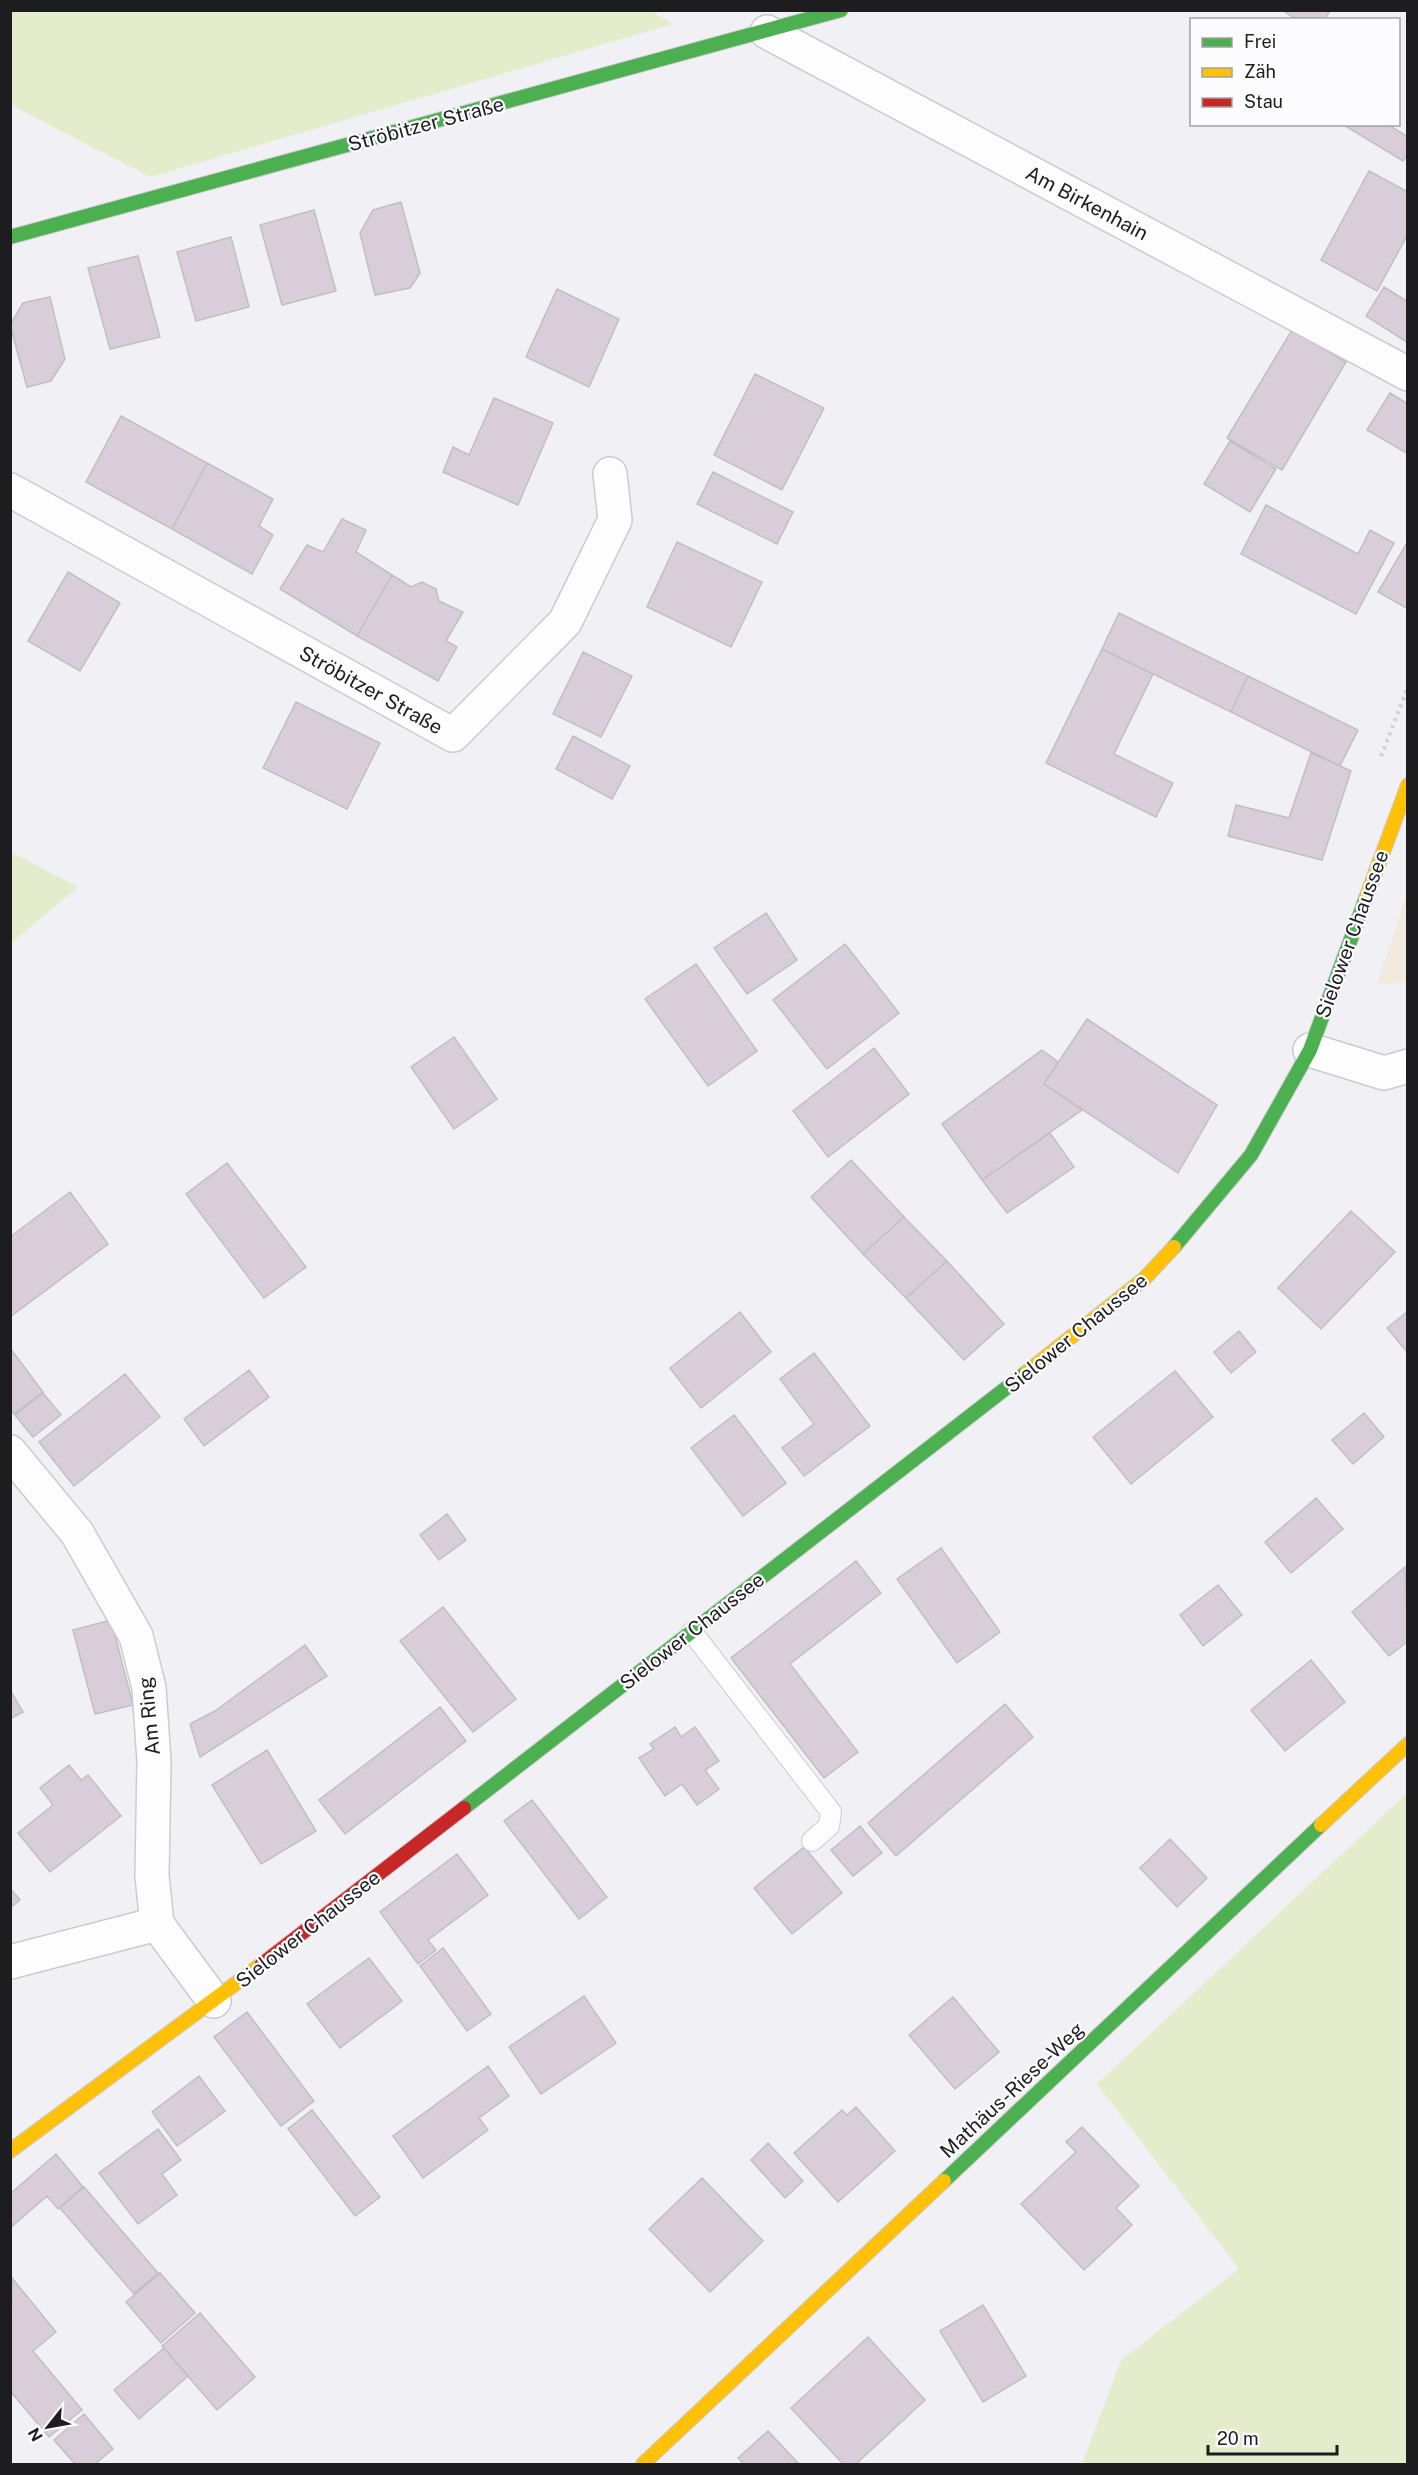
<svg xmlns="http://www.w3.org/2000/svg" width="1418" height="2475" font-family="'Public Sans',sans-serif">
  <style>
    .commercial { fill: #efe9e0 }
    .green { fill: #e5eccc }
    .building { fill: #d9cdd9; stroke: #c0bfc2; stroke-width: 1.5 }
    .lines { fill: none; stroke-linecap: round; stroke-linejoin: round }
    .lane-casing { stroke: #ccccd0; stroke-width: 22 }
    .street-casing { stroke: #ccccd0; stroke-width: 36 }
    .fast-casing { stroke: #ccccd0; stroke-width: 16 }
    .slow-casing { stroke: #ccccd0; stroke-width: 16 }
    .jam-casing { stroke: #ccccd0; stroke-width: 16 }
    .path { stroke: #d1d1d4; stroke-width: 4; stroke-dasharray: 3 4.5; stroke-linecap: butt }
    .lane { stroke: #fdfdfe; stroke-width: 20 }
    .street { stroke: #fdfdfe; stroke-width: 33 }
    .fast { stroke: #4caf50; stroke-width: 14 }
    .slow { stroke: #ffc107; stroke-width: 14 }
    .jam { stroke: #c62828; stroke-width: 14 }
    .labels { text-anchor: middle; stroke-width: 4.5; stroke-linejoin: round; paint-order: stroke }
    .street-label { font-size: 20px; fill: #1d1d20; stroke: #fcfcfe }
  </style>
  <rect width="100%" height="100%" fill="#f0f0f5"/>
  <!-- commercial -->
  <path class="commercial" d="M1407,895V982L1376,985Z"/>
  <!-- green -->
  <path class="green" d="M649,10L673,24L150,177L11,105V11Z
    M11,852L78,887L11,943Z
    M1407,1793V2464H1082L1121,2360L1239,2269L1097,2084Z"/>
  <!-- building -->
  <path class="building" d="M1282,10H1330L1325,20H1297Z
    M1342,124H1387L1408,137V153L1403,161Z
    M1369,171L1408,192V234L1377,291L1321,260Z
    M401,202L420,273L410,288L375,295L360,233L373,210Z
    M314,210L336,291L282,305L260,225Z
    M231,237L249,307L196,321L177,252Z
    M138,256L160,337L110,349L88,268Z
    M1384,287L1408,302V343L1366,316Z
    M557,289L619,319L589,387L526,357Z
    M50,297L65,359L51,381L27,387L10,325L23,303Z
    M1292,330L1346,362L1282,470L1227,438Z
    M755,374L824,408L782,490L714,455Z
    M1390,393L1408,404V454L1367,430Z
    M494,398L553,423L518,505L443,472L453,447L469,455Z
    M121,416L207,463L172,529L86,482Z
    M1230,441L1276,469L1250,512L1204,484Z
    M207,463L273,499L259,526L273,535L252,574L172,529Z
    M713,472L793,512L777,544L697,504Z
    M1266,505L1358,554L1370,530L1394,543L1356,614L1241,554Z
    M342,519L366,530L356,552L392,575L357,636L280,589L307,545L323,552Z
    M1408,541V609L1378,592Z
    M677,542L762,582L731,647L647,607Z
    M68,572L120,603L80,671L28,641Z
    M392,575L411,587L422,582L436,589L439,601L463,612L446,641L457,647L438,681L357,636Z
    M1119,613L1248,676L1231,712L1102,649Z
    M1102,649L1153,674L1114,754L1173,783L1156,817L1046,763Z
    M583,652L632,676L601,737L553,714Z
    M1248,676L1358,730L1340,766L1231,712Z
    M296,702L380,743L347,809L263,768Z
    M573,736L630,766L612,799L556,769Z
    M1311,753L1351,771L1322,860L1228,836L1236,805L1289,818Z
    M766,913L797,960L747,994L714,948Z
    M845,944L899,1013L827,1069L773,1000Z
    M696,964L757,1051L708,1086L645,999Z
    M1087,1019L1217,1105L1178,1173L1044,1084Z
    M454,1037L497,1099L454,1129L411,1067Z
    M874,1048L909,1094L828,1157L793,1111Z
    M1042,1050L1058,1062L1044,1084L1082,1110L982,1180L942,1124Z
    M1050,1133L1074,1167L1007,1213L982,1180Z
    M851,1160L904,1217L863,1254L811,1197Z
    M227,1163L306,1267L264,1298L186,1194Z
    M70,1192L108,1244L10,1317V1237Z
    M1351,1211L1395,1252L1321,1329L1278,1288Z
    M904,1217L947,1261L906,1298L863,1254Z
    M947,1261L1004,1324L964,1360L906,1298Z
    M1408,1311V1353L1387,1328Z
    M740,1312L771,1352L701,1408L670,1368Z
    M1239,1331L1256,1352L1231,1373L1214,1352Z
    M10,1348L43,1392L14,1414L10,1409Z
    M814,1353L870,1426L804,1476L782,1448L814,1424L780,1379Z
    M249,1370L269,1397L204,1446L184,1419Z
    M1175,1371L1213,1417L1131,1484L1093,1437Z
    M125,1374L160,1417L74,1486L39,1442Z
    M43,1393L61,1415L33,1437L15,1415Z
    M1364,1413L1384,1437L1353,1464L1332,1440Z
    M734,1415L786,1483L743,1516L691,1448Z
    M1316,1498L1343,1529L1291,1573L1265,1542Z
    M447,1514L466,1540L439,1560L420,1535Z
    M941,1548L1000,1632L957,1663L897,1579Z
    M856,1561L881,1593L790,1664L858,1752L824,1778L731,1658Z
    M1405,1567L1408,1641L1389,1656L1352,1612Z
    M1218,1585L1242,1615L1203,1646L1180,1615Z
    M443,1607L516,1699L473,1732L400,1641Z
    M111,1620L133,1705L95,1714L73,1630Z
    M305,1645L327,1676L200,1757L190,1724L215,1711Z
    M1311,1660L1345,1702L1285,1751L1251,1710Z
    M10,1690L23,1712L10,1719Z
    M1005,1704L1033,1737L896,1856L868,1823Z
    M440,1707L466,1741L345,1834L319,1800Z
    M675,1727L681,1737L695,1727L719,1761L705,1770L719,1789L697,1805L682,1784L665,1796L639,1758L654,1749L650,1744Z
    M267,1750L316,1831L261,1864L212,1785Z
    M69,1765L81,1780L88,1775L121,1816L50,1872L18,1833L53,1805L40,1788Z
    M532,1800L607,1897L579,1919L504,1821Z
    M860,1826L882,1853L853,1876L831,1850Z
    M1170,1839L1207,1878L1177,1907L1140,1868Z
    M804,1847L842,1893L792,1934L754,1888Z
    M457,1854L488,1895L428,1940L436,1950L418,1964L380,1912Z
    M10,1888L20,1900L10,1908Z
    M443,1948L491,2014L467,2031L420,1966Z
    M369,1958L402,2001L340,2048L307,2004Z
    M584,1996L616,2043L541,2094L509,2047Z
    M953,1997L999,2052L955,2089L909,2035Z
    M247,2012L314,2101L281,2126L214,2037Z
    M488,2066L509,2096L479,2118L488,2130L423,2178L393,2136Z
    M199,2076L225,2111L177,2146L152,2112Z
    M856,2107L895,2151L838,2202L794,2153L842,2110L847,2115Z
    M312,2110L380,2197L355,2216L288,2129Z
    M1082,2127L1139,2186L1116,2208L1132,2225L1084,2270L1021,2204L1076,2152L1066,2142Z
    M158,2129L181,2160L162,2174L177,2195L138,2224L99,2173Z
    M768,2143L803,2181L785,2198L751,2160Z
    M56,2154L83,2187L58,2209L47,2196L10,2228V2194Z
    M702,2178L763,2241L710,2292L649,2229Z
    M84,2187L158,2273L134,2294L60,2208Z
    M160,2273L195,2313L161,2343L126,2302Z
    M12,2278L56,2332L33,2351L82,2410L49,2437L10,2391Z
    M983,2305L1026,2376L983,2402L940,2331Z
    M200,2313L255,2377L217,2410L162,2346Z
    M868,2337L925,2400L856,2464H843L791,2408Z
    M164,2348L188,2376L139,2419L114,2390Z
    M84,2414L113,2449L95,2464H75L54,2440Z
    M768,2431L799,2464H744L738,2458Z"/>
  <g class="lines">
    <defs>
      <path id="lane" d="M692,1632L831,1812L829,1826L812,1841"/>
      <path id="street" d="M767,32L1408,374
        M10,490L453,735L565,622L615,520L610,474
        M1310,1050L1384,1073L1408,1066
        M10,1452L77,1533L136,1636L149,1688L154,1761L152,1876L157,1924L214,2001
        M10,1962L157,1924"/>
      <path id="fast" d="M10,237L841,10
        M1174,1247L1251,1155L1310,1050L1366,898
        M464,1808L1027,1372
        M944,2181L1321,1825"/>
      <path id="slow" d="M1366,898L1408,785
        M1027,1372L1144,1279L1174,1247
        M1321,1825L1408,1744
        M10,2151L262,1964
        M643,2464L944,2181"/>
      <path id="jam" d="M262,1964L464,1808"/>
    </defs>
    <!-- lane casing -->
    <use href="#lane" class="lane-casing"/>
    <!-- street casing -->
    <use href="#street" class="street-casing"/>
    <!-- fast casing -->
    <use href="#fast" class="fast-casing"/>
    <!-- slow casing -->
    <use href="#slow" class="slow-casing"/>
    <!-- jam casing -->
    <use href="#jam" class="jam-casing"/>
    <!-- path -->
    <path class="path" d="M1381,756L1408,687"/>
    <!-- lane -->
    <use href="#lane" class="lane"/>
    <!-- street -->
    <use href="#street" class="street"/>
    <!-- fast -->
    <use href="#fast" class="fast"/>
    <!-- slow -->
    <use href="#slow" class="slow"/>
    <!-- jam -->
    <use href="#jam" class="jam"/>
  </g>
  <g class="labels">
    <!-- street labels -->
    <g class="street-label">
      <text transform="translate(426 124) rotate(-15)" y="7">Ströbitzer Straße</text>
      <text transform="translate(1087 203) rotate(28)" y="7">Am Birkenhain</text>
      <text transform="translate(371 690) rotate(29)" y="7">Ströbitzer Straße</text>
      <text transform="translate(1352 934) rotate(-70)" y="7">Sielower Chaussee</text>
      <text transform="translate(1076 1333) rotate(-39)" y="7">Sielower Chaussee</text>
      <text transform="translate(692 1631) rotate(-38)" y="7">Sielower Chaussee</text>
      <text transform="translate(149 1716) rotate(-96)" y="7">Am Ring</text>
      <text transform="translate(308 1929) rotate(-38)" y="7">Sielower Chaussee</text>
      <text transform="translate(1012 2090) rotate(-43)" y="7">Mathäus-Riese-Weg</text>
    </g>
  </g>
  <!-- border -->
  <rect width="1418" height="2475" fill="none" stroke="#1d1d20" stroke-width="24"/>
  <!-- legend -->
  <rect x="1190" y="18" width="210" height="108" fill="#fcfcfe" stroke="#a3a3a5" stroke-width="1.5"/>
  <rect x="1202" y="38" width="30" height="9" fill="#4caf50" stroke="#a3a3a5" stroke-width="1.5"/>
  <text x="1244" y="48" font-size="18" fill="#1d1d20">Frei</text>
  <rect x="1202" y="68" width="30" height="9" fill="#ffc107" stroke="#a3a3a5" stroke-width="1.5"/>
  <text x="1244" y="78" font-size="18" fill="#1d1d20">Zäh</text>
  <rect x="1202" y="98" width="30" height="9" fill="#c62828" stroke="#a3a3a5" stroke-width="1.5"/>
  <text x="1244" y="108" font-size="18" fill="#1d1d20">Stau</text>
  <!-- north arrow -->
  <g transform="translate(48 2427) rotate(239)" stroke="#fcfcfe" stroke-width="4.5" paint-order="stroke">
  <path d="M0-4.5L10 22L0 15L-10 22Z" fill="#1d1d20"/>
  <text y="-9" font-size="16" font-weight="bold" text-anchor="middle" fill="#1d1d20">N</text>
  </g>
  <!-- scale -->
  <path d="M1208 2445v9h129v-9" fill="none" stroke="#1d1d20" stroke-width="3"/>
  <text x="1217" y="2445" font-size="18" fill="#1d1d20" stroke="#fcfcfe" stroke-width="4.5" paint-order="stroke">20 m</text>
</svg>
